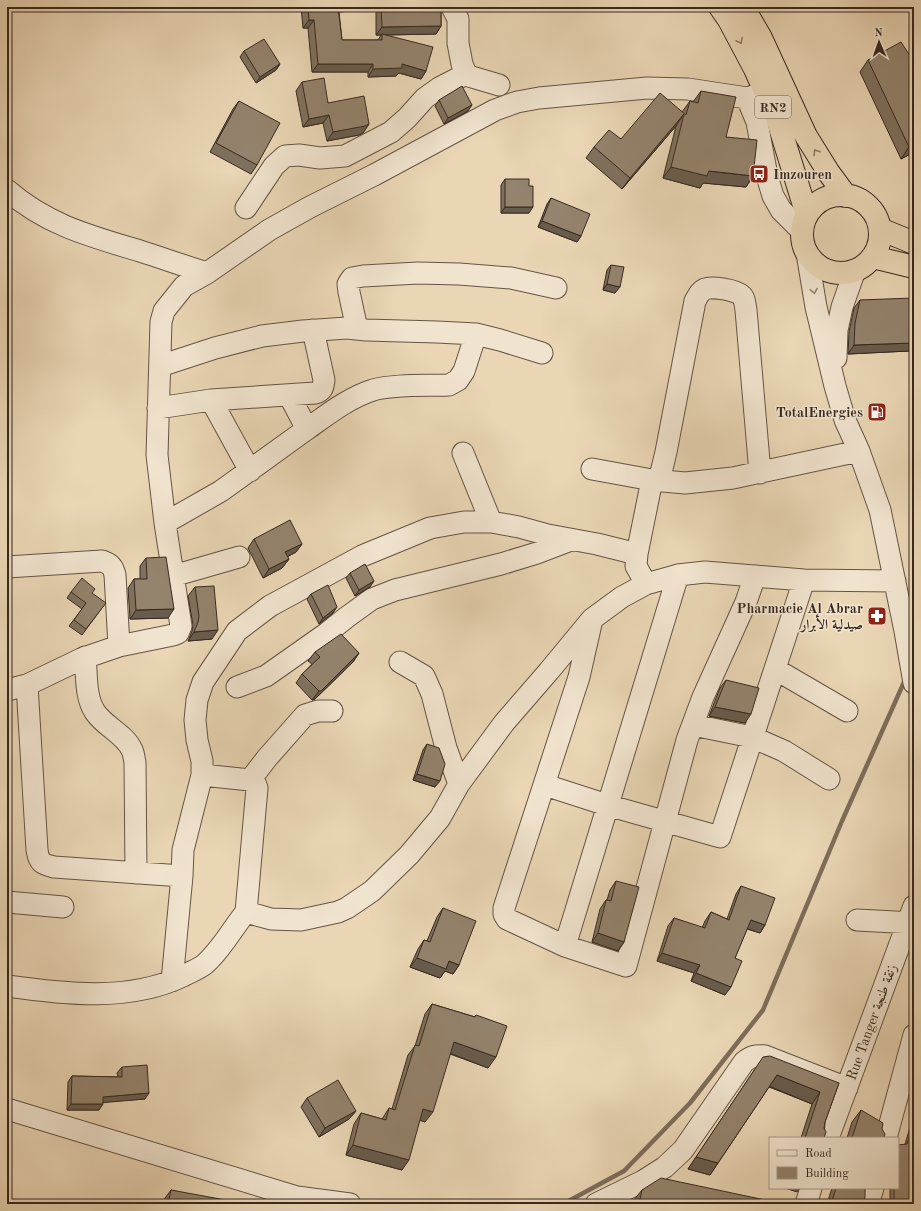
<svg xmlns="http://www.w3.org/2000/svg" width="921" height="1211" font-family="'Old Standard TT',Amiri,serif">
  <style>
    .lines { fill: none; stroke-linecap: round; stroke-linejoin: round }
    .stream { stroke: #7e6d5b; stroke-width: 4.5 }
    .minor-casing { stroke: #645445; stroke-width: 23 }
    .highway-casing { stroke: #372920; stroke-width: 24 }
    .minor { stroke: #f1e4cf; stroke-width: 21 }
    .highway { stroke: #ead6b5; stroke-width: 22 }
    .wall { fill: #7f715e; stroke: #372920; fill-rule: evenodd }
    .shaded-wall { fill: #685c4c; stroke: #372920 }
    .building { fill: #94836d; stroke: #372920 }
    .oneway { stroke: #90806a }
    .oneway2 { stroke: #948678 }
    .labels { text-anchor: middle; stroke-width: 3; stroke-linejoin: round; paint-order: stroke }
    .shield { fill: #f1e4cf; stroke: #6f6154; stroke-width: 1 }
    .shield-label { font-size: 13px; font-weight: bold; fill: #372920 }
    .poi-label { font-size: 14px; font-weight: bold; fill: #372920; stroke: #f1e4cf; text-anchor: end }
    .street-label { font-size: 14px; fill: #372920; stroke: #f1e4cf }
  </style>
  <rect width="100%" height="100%" fill="#ead6b5"/>
  <filter id="stains"><feTurbulence type="fractalNoise" baseFrequency=".005" numOctaves="4"/><feColorMatrix values="0 0 0 0 .2 0 0 0 0 .09 0 0 0 0 .02 0 0 0 .5 -.17"/></filter>
  <radialGradient id="worn" r=".72"><stop offset=".6" stop-color="#630" stop-opacity="0"/><stop offset="1" stop-color="#630" stop-opacity=".3"/></radialGradient>
  <g class="lines">
    <!-- stream -->
    <path class="stream" d="M563,1204L624,1171L690,1103L763,1010L842,821L905,680"/>
    <defs>
      <path id="minor" d="M452,7L458,19V43L462,64L466,74L472,77L499,85
        M747,98L757,122L767,176L773,196L781,210L802,231
        M7,190C47,225 90,236 140,251C162,258 184,266 207,273
        M246,208L274,166L285,156L299,155L320,158L345,156L391,132L407,118L425,98L439,88L466,74
        M807,253L816,307L835,386L845,420L859,451L880,510L905,631L914,683
        M357,329L349,292L348,284L352,278L363,276L418,273L459,274L511,278L556,288
        M836,358L837,330L842,307L855,270
        M160,366L215,348L262,336L303,331L347,328L366,330L437,332L476,334L500,340L542,353
        M211,400L250,471
        M158,408L211,400L315,393C323,391 323,387 324,380L313,330
        M307,429C327,415 348,398 373,390C395,384 426,386 449,385L458,380L464,371L476,334
        M463,453L491,522
        M592,469L652,480L685,483L733,478L859,451
        M659,481L666,452L695,301C698,296 700,291 705,289C712,286 736,290 741,295C745,298 745,305 746,310L760,473
        M165,523L221,491L307,429L289,395
        M7,567L102,561C111,564 113,567 115,575L119,646
        M173,576L239,557
        M646,584L636,566L637,554L652,480
        M591,624L579,677L504,908V914L507,919L565,946L678,575
        M85,657C87,675 85,697 95,712C105,727 125,734 132,750C134,754 134,759 135,762L136,873
        M400,662L424,676L432,694L446,748L459,784
        M775,669L847,711
        M237,687L266,676L327,633L347,617L372,599L395,590L501,564L537,553L571,540
        M7,690L27,685
        M693,725L752,737L784,751L829,779
        M202,775V761L197,740L195,720L197,700L203,682L237,631L270,606L362,556L430,528L464,522H491L519,527L548,535L597,544L637,554
        M250,780L267,758L305,715L318,711H332
        M545,785L607,805L720,837L804,580
        M182,876L183,850L202,775L250,780L255,783L257,788L246,912
        M7,902L63,907
        M857,920L914,923
        M565,946L626,966L687,740L703,697L746,602L755,576
        M172,981L182,876L54,867C42,864 39,863 37,850L27,685L81,659L119,646L173,635L178,633L181,626L165,523L157,455L161,322L164,311L184,286L207,273L269,230L310,207L374,175L495,110L517,102L539,98L647,88L688,89L747,98L766,92
        M7,986C65,994 129,1002 183,976C190,972 199,969 205,964C222,949 232,929 246,912L271,919L301,920L338,912L347,908L372,891L409,855L440,818L459,784L504,723L549,671L592,619L622,597L646,584L678,575L705,572L804,580L895,581
        M7,1109L297,1197L350,1204
        M828,1138L914,906
        M886,1138L914,1035
        M596,1204L643,1181L665,1167L683,1150L744,1062C751,1056 756,1055 765,1056L847,1088
        M806,1204L811,1188
        M868,1204L873,1188"/>
      <path id="highway" d="M720,7L729,20L755,69L777,118L807,215
        M743,7L761,38L806,136L829,173L846,196
        M802 234a39 39 0 1 1 78 0a39 39 0 1 1-78 0Z
        M880,229L914,243
        M873,257L914,267"/>
    </defs>
    <!-- minor casing -->
    <use href="#minor" class="minor-casing"/>
    <!-- highway casing -->
    <use href="#highway" class="highway-casing"/>
    <!-- minor -->
    <use href="#minor" class="minor"/>
    <!-- highway -->
    <use href="#highway" class="highway"/>
  </g>
  <!-- wall -->
  <path class="wall" d="M301,7H441V26L436,34L386,35L426,71L421,79L399,73L396,76L368,77V72H312L308,28H303ZM376,9V35H381L378,40H342L339,12Z
    M244,51L280,64L276,70L256,83L240,57Z
    M868,60L914,62V152L901,159L860,72Z
    M302,82L328,103L369,124L363,133L359,135L327,141L323,123L303,127L296,91Z
    M701,91L726,137L753,176L746,187L703,183L700,188L663,178L676,126L622,189L586,158L594,147L621,139L682,112L690,101L693,102Z
    M439,100L468,111L444,124L435,106Z
    M239,101L257,165L251,174L210,152L233,109Z
    M505,179L529,213H501V185Z
    M551,198L581,236L577,242L538,227L547,204Z
    M611,265L615,293L603,290L607,270Z
    M860,300L914,321V344L909,351L848,354L849,332L854,308Z
    M254,539L302,544L296,552L287,557L289,559L282,568L263,578L248,548Z
    M146,558L168,618L130,619L128,588L134,579H140V566Z
    M350,573L370,587L355,596L346,578Z
    M195,587L212,639L188,641L192,631L193,625L188,596Z
    M71,592L92,593L101,609L82,635L69,626L82,609L67,598Z
    M311,594L333,613L319,624L307,599Z
    M315,652L359,653L353,662L315,699L312,700L296,683L302,674L312,664L308,661Z
    M726,680L745,723L709,716L720,688Z
    M427,744L435,787L413,780L423,750Z
    M616,881L624,942L618,951L592,942L600,909L606,900H607L610,890Z
    M741,886L765,925L760,933L747,929L735,958L725,995L691,981L694,973L657,961L668,926L674,918L702,928L705,921L711,912L727,919L736,894Z
    M443,908L459,965L453,974L445,971L440,978L410,967L418,949L424,940L427,941L437,917Z
    M432,1004L475,1017L476,1015L488,1068L450,1054L425,1122L420,1120L402,1170L346,1155L354,1124L361,1113L382,1119L389,1108L392,1109L408,1055L415,1046L425,1014Z
    M122,1067L145,1099L103,1102L99,1110H67L68,1082L72,1076L118,1077L117,1073Z
    M755,1069L839,1083L825,1122L824,1138H801L812,1104L769,1087L710,1175L688,1169Z
    M307,1098L356,1111L349,1119L319,1137L301,1107Z
    M861,1110L882,1129L884,1138H847L852,1122Z
    M914,1114V1204H890V1188H898L905,1144Z
    M832,1188H865L863,1204H827Z
    M171,1190L230,1204H164L165,1198Z
    M642,1190L784,1204H633V1201Z"/>
  <!-- shaded-wall -->
  <path class="shaded-wall" d="M336,7H377L376,9L333,12Z
    M309,20H314L308,28H303Z
    M441,26L436,34L382,35V34L381,35H376L382,27Z
    M280,64L276,70L256,83L260,77Z
    M318,64H373L368,72H312Z
    M402,64L426,71L421,79L399,73L396,76L368,77L373,69Z
    M472,105L468,111L444,124L448,118Z
    M684,114L676,126L622,189L630,178Z
    M329,115L323,123L303,127L309,119Z
    M369,124L363,133L359,135L327,141L333,132Z
    M914,145V152L901,159L909,147Z
    M671,167L753,176L746,187L703,183L700,188L663,178Z
    M505,207H533L529,213H501Z
    M542,221L581,236L577,242L538,227Z
    M607,284L620,287L615,293L603,290Z
    M914,343V344L909,351L848,354L854,345Z
    M302,544L296,552L279,561L285,552Z
    M289,559L282,568L263,578L269,569Z
    M374,581L370,587L355,596L359,590Z
    M337,607L333,613L319,624L323,618Z
    M174,609L168,618L130,619L136,610Z
    M218,630L212,639L188,641L194,632Z
    M359,653L353,662L315,699L312,700L319,691Z
    M715,707L751,714L745,723L709,716Z
    M417,774L440,781L435,787L413,780Z
    M751,920L765,925L760,933L745,928Z
    M598,933L624,942L618,951L592,942Z
    M662,953L700,965L694,973L657,961Z
    M417,958L449,961L459,965L453,974L445,971L440,978L410,967Z
    M696,973L731,987L725,995L691,981Z
    M454,1042L496,1057L488,1068L447,1052Z
    M777,1075L820,1092L812,1104L769,1086Z
    M149,1093L145,1099L99,1103L103,1097Z
    M71,1104H103L99,1110H67Z
    M423,1109L433,1112L425,1122L416,1119Z
    M356,1111L349,1119L319,1137L325,1128Z
    M353,1145L409,1160L402,1170L346,1155Z
    M696,1157L718,1163L710,1175L688,1169Z
    M785,1188H800L797,1192Z"/>
  <!-- building -->
  <path class="building" d="M308,7H338L342,40H382V34L433,47L426,71L402,64V68L373,69V64H318L314,20H309Z
    M381,7H441V26L382,27Z
    M264,39L280,64L260,77L244,51Z
    M901,42L914,62V145L909,147L868,60Z
    M324,78L328,103L364,96L369,124L365,126L333,132L329,115L309,119L302,82Z
    M462,86L472,105L448,118L439,100Z
    M701,91L736,97L726,137L757,140L753,176L709,171L707,176L671,167L684,114L630,178L594,147L609,130L621,139L660,93L686,115L690,101L698,103Z
    M239,101L280,123L257,165L216,143Z
    M505,179H529V186H533V207H505Z
    M551,198L590,214L581,236L542,221Z
    M611,265L624,267L620,287L607,284Z
    M913,298L914,343L854,345L855,323L860,300Z
    M290,520L302,544L285,552L289,559L269,569L254,539Z
    M166,557L174,609L136,610L134,579H147L146,558Z
    M365,564L374,581L359,590L350,573Z
    M82,578L95,589L92,593L106,603L86,629L74,620L86,603L71,592Z
    M328,585L337,607L323,618L311,594Z
    M214,586L218,630L194,632L198,622L199,616L195,587Z
    M341,634L359,653L321,691H319L302,674L320,657L315,652Z
    M726,680L759,688L751,714L715,707Z
    M427,744L439,748L445,764L440,781L417,774Z
    M616,881L639,887L624,942L598,933L606,900L611,901Z
    M741,886L775,898L765,925L751,920L735,958L742,961L731,987L696,973L700,965L662,953L674,918L705,928L711,912L729,920Z
    M443,908L476,921L459,965L449,961L446,969L417,958L424,940L430,942Z
    M432,1004L475,1017L476,1015L507,1026L496,1057L454,1042L433,1112L423,1109L409,1160L353,1145L361,1113L386,1120L389,1108L395,1110L415,1045L419,1046Z
    M770,1056L839,1083L825,1122L824,1128L826,1132L824,1138H805L820,1092L777,1075L718,1163L696,1157L763,1057Z
    M147,1065L149,1093L103,1097V1104H71L72,1076L122,1077V1067Z
    M338,1080L356,1111L325,1128L307,1098Z
    M861,1110L883,1123L882,1129L885,1134L884,1138H852Z
    M914,1122V1204H894V1188H898V1145L907,1144Z
    M661,1178L784,1204H639L642,1190Z
    M836,1188H865V1197L863,1204H831Z
    M171,1190L231,1201L230,1204H168Z"/>
  <!-- one-way arrows -->
  <defs><path id="oneway-chevron" d="M-2-3.5L2.5 0L-2 3.5" fill="none" stroke-width="1.6" stroke-linecap="round" stroke-linejoin="round"/></defs>
  <g class="oneway">
    <use href="#oneway-chevron" transform="translate(740 41) rotate(63)"/>
    <use href="#oneway-chevron" transform="translate(816 152) rotate(-122)"/>
  </g>
  <use class="oneway2" href="#oneway-chevron" transform="translate(814 291) rotate(80)"/>
  <!-- icons -->
  <defs>
    <symbol id="bus-square" viewBox="-11 -11 22 22"><rect x="-9" y="-9" width="18" height="18" rx="4" fill="#8f2418" stroke="#f1e4cf"/><path d="M-5-6H5V4H4V6H2V4H-2V6H-4V4H-5ZM-3.5-4V0h7V-4ZM-3.5 1.2v1.5H-2V1.2ZM2 1.2v1.5H3.5V1.2Z" fill="#fff"/></symbol>
    <symbol id="fuel-square" viewBox="-11 -11 22 22"><rect x="-9" y="-9" width="18" height="18" rx="4" fill="#8f2418" stroke="#f1e4cf"/><path d="M-5.5-6h7V0h2V4h1.3V-2.5L3-4.5l.8-.8L6-3V5H2.5V1h-1V6h-7ZM-4.2-4.7v3.2H.2V-4.7Z" fill="#fff"/></symbol>
    <symbol id="pharmacy-square" viewBox="-11 -11 22 22"><rect x="-9" y="-9" width="18" height="18" rx="4" fill="#8f2418" stroke="#f1e4cf"/><path d="M-2-6h4v4h4v4h-4v4h-4v-4h-4v-4h4Z" fill="#fff"/></symbol>
  </defs>
  <g fill-rule="evenodd">
    <use href="#bus-square" x="748" y="163" width="22" height="22"/>
    <use href="#fuel-square" x="866" y="401" width="22" height="22"/>
    <use href="#pharmacy-square" x="866" y="605" width="22" height="22"/>
  </g>
  <g class="labels">
    <!-- shield labels -->
    <rect class="shield" x="755" y="96" width="36" height="22" rx="3"/>
    <g class="shield-label">
      <text x="773" y="112">RN2</text>
    </g>
    <!-- poi labels -->
    <g class="poi-label">
      <text x="773" y="179" text-anchor="start">Imzouren</text>
      <text x="863" y="417">TotalEnergies</text>
      <text x="863" y="613">Pharmacie Al Abrar<tspan x="863" dy="16">صيدلية الأبرار</tspan></text>
    </g>
    <!-- street labels -->
    <g class="street-label">
      <text transform="translate(871 1022) rotate(-70)" y="5">Rue Tanger زنقة طنجة</text>
    </g>
  </g>
  <!-- margin -->
  <rect width="921" height="1211" fill="none" stroke="#ead6b5" stroke-width="24"/>
  <rect x="8" y="8" width="905" height="1195" fill="none" stroke="#372920" stroke-width="2"/>
  <rect x="12" y="12" width="897" height="1187" fill="none" stroke="#372920"/>
  <!-- legend -->
  <rect x="769" y="1137" width="130" height="52" fill="#f1e4cf" stroke="#a79989"/>
  <rect x="777" y="1150" width="20" height="6" fill="#f1e4cf" stroke="#a79989"/>
  <text x="805" y="1157" font-size="12" fill="#372920">Road</text>
  <rect x="777" y="1167" width="20" height="12" fill="#94836d" stroke="#a79989"/>
  <text x="805" y="1177" font-size="12" fill="#372920">Building</text>
  <!-- north arrow -->
  <g transform="translate(879 42) rotate(358)" stroke="#f1e4cf" stroke-width="3" paint-order="stroke">
  <path d="M0-3L7 15L0 10L-7 15Z" fill="#372920"/>
  <text y="-6" font-size="11" font-weight="bold" text-anchor="middle" fill="#372920">N</text>
  </g>
  <rect width="100%" height="100%" filter="url(#stains)"/>
  <rect width="100%" height="100%" fill="url(#worn)"/>
</svg>
